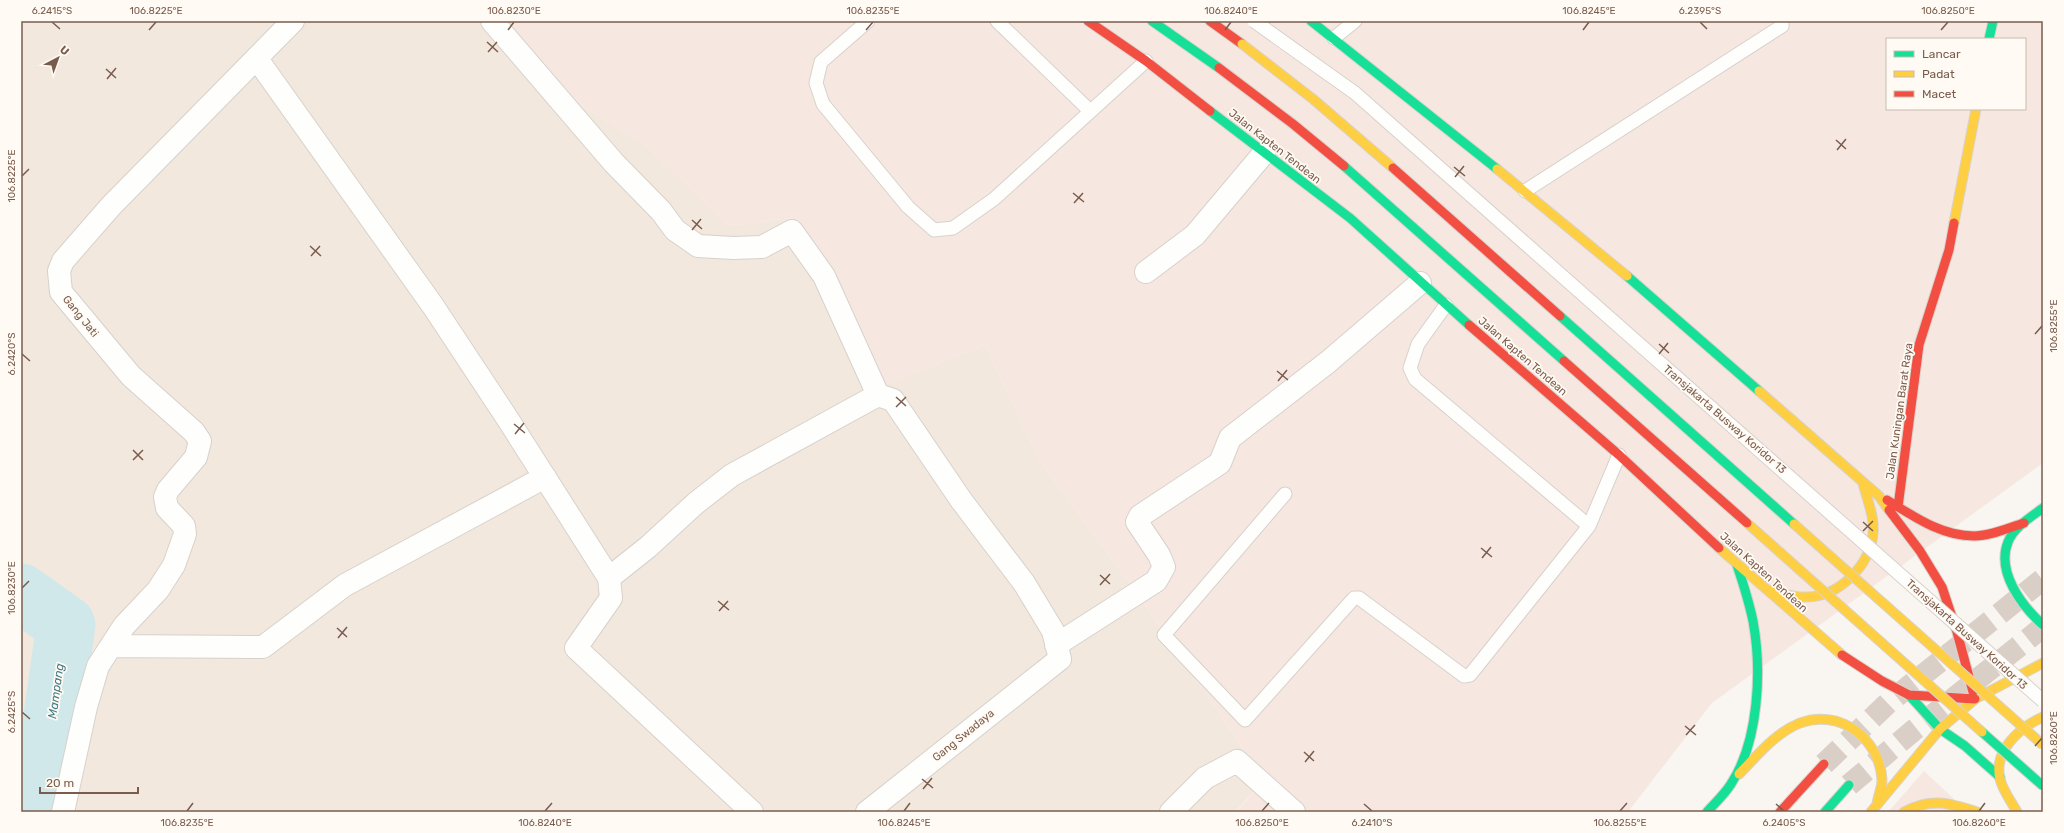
<svg xmlns="http://www.w3.org/2000/svg" width="2064" height="833" font-family="Rubik,sans-serif">
  <style>
    .residential { fill: #f2e8de }
    .commercial { fill: #f6e8e1; fill-rule: evenodd }
    .lines { fill: none; stroke-linecap: round; stroke-linejoin: round }
    .river { stroke: #d0e8ea; stroke-width: 59 }
    .primary-tunnel { stroke: #d9cfc7; stroke-width: 22; stroke-dasharray: 22 11; stroke-linecap: butt }
    .lane-casing { stroke: #d7d1cb; stroke-width: 15 }
    .street-casing { stroke: #d7d1cb; stroke-width: 24 }
    .fast-casing { stroke: #d9d2cb; stroke-width: 11 }
    .slow-casing { stroke: #d9d2cb; stroke-width: 11 }
    .jam-casing { stroke: #d9d2cb; stroke-width: 11 }
    .lane { stroke: #fefefd; stroke-width: 13 }
    .street { stroke: #fefefd; stroke-width: 22 }
    .fast { stroke: #16e098; stroke-width: 9 }
    .slow { stroke: #ffcf43; stroke-width: 9 }
    .jam { stroke: #f24e42; stroke-width: 9 }
    .lane-bridge-casing { stroke: #d7d1cb; stroke-width: 15; stroke-linecap: butt }
    .fast-bridge-casing { stroke: #dad1cc; stroke-width: 11; stroke-linecap: butt }
    .slow-bridge-casing { stroke: #dad1cc; stroke-width: 11; stroke-linecap: butt }
    .jam-bridge-casing { stroke: #dad1cc; stroke-width: 11; stroke-linecap: butt }
    .lane-bridge { stroke: #fefefd; stroke-width: 13 }
    .fast-bridge { stroke: #16e098; stroke-width: 9 }
    .slow-bridge { stroke: #ffcf43; stroke-width: 9 }
    .jam-bridge { stroke: #f24e42; stroke-width: 9 }
    .ticks { fill: none; stroke: #7a5c4d; stroke-width: 1.5 }
    .labels { text-anchor: middle; stroke-width: 3.5; stroke-linejoin: round; paint-order: stroke }
    .street-label { font-size: 11px; fill: #7a5c4d; stroke: #fffaf3 }
    .water-label { font-size: 12px; font-style: italic; fill: #437c86; stroke: #fffaf3 }
    .neatline { fill: none; stroke: #7a5c4d; stroke-width: 1.5 }
    .ticks-label { font-size: 10px; text-anchor: middle; fill: #7a5c4d }
  </style>
  <rect width="100%" height="100%" fill="#f9f5f0"/>
  <!-- residential -->
  <path class="residential" d="M21,21H489L586,108L649,148L729,226L791,218L877,388L985,345L1041,463L1141,599L1264,780L1235,812H21Z"/>
  <!-- commercial -->
  <path class="commercial" d="M489,21H2043V463L1712,703L1628,812H1236L1264,780L1141,599L1041,463L985,345L877,388L791,218L729,226L649,148L586,108ZM1887,39H2025V109H1887Z
    M1924,771L1968,812H1888Z"/>
  <g class="lines">
    <!-- river -->
    <path class="river" d="M21,593L66,625L39,812"/>
    <!-- primary-tunnel -->
    <path class="primary-tunnel" d="M1824,764L1888,703L2043,579
      M1849,785L1914,730L2043,627"/>
    <defs>
      <path id="lane" d="M868,21L821,62L816,83L823,104L908,207L934,230L953,228L994,199L1146,61
        M997,21L1090,111
        M1334,38L1355,21
        M1525,191L1782,26V21
        M1446,305L1418,344L1410,368L1415,379L1589,526
        M1285,494L1164,635L1245,720L1354,598H1359L1464,676L1470,675L1589,526L1619,455"/>
      <path id="street" d="M492,21L614,163L661,211L675,230L698,246L733,248L762,247L792,231L824,276L878,395L893,400L961,500L1024,583L1053,631L1060,659L867,812
        M257,59L433,306L509,421L609,578L611,598L576,648L752,812
        M1146,272L1195,235L1264,153
        M609,578L648,547L696,503L732,475L878,395
        M1056,645L1156,581L1164,567L1159,555L1137,522L1140,516L1220,463L1230,438L1328,362L1420,283
        M111,646L263,647L345,585L545,477
        M63,812L86,707L98,666L124,626L158,590L174,565L185,534L184,526L167,508L165,497L168,490L196,457L200,441L194,432L131,376L61,292L59,271L63,261L111,206L293,21
        M1171,812L1205,778L1237,761L1294,812"/>
      <path id="fast" d="M1152,21L1219,68
        M1311,21L1497,169
        M1989,39L1993,21
        M1210,111L1350,218L1469,325
        M1627,276L1759,391
        M2043,508C2031,517 2014,527 2008,542C1996,572 2022,606 2043,625
        M1909,695L1940,729L1965,746L2000,777
        M1707,812C1715,803 1724,795 1731,784C1759,741 1762,670 1753,621C1749,602 1743,583 1737,565
        M1825,812L1849,785"/>
      <path id="slow" d="M1497,169L1627,276
        M1954,223L1976,109
        M1759,391L1879,496L1889,510
        M1719,548L1842,655
        M1768,590C1781,593 1794,598 1807,597C1839,597 1870,565 1873,534C1875,517 1867,500 1863,483
        M1739,774C1757,756 1775,733 1800,723C1840,708 1880,739 1882,780C1882,788 1878,796 1877,804
        M1871,812L1940,729L1975,699L2043,663
        M1904,812C1931,797 1949,803 1977,812
        M2017,812C2011,801 2003,791 2000,779C1993,751 2020,727 2043,717"/>
      <path id="jam" d="M1088,21L1146,61L1210,111
        M1210,21L1242,44
        M1469,325L1619,455L1719,548
        M1887,500C1913,516 1941,536 1974,536C1991,536 2008,528 2024,523
        M1898,507L1919,345L1949,250L1954,223
        M1889,510L1920,551L1942,587L1957,632L1973,692
        M1842,655L1882,681L1909,695L1975,699
        M1780,812L1824,764"/>
    </defs>
    <!-- lane casing -->
    <use href="#lane" class="lane-casing"/>
    <!-- street casing -->
    <use href="#street" class="street-casing"/>
    <!-- fast casing -->
    <use href="#fast" class="fast-casing"/>
    <!-- slow casing -->
    <use href="#slow" class="slow-casing"/>
    <!-- jam casing -->
    <use href="#jam" class="jam-casing"/>
    <!-- lane -->
    <use href="#lane" class="lane"/>
    <!-- street -->
    <use href="#street" class="street"/>
    <!-- fast -->
    <use href="#fast" class="fast"/>
    <!-- slow -->
    <use href="#slow" class="slow"/>
    <!-- jam -->
    <use href="#jam" class="jam"/>
    <defs>
      <path id="lane-bridge" d="M1254,21L1355,93L2043,701"/>
      <path id="fast-bridge" d="M1344,166L1564,361
        M1560,316L1794,524
        M1982,732L2043,786"/>
      <path id="slow-bridge" d="M1242,44L1313,99L1393,168
        M1747,523L1982,732
        M1794,524L2043,745"/>
      <path id="jam-bridge" d="M1219,68L1293,124L1344,166
        M1393,168L1560,316
        M1564,361L1747,523"/>
    </defs>
    <!-- lane-bridge casing -->
    <use href="#lane-bridge" class="lane-bridge-casing"/>
    <!-- fast-bridge casing -->
    <use href="#fast-bridge" class="fast-bridge-casing"/>
    <!-- slow-bridge casing -->
    <use href="#slow-bridge" class="slow-bridge-casing"/>
    <!-- jam-bridge casing -->
    <use href="#jam-bridge" class="jam-bridge-casing"/>
    <!-- lane-bridge -->
    <use href="#lane-bridge" class="lane-bridge"/>
    <!-- fast-bridge -->
    <use href="#fast-bridge" class="fast-bridge"/>
    <!-- slow-bridge -->
    <use href="#slow-bridge" class="slow-bridge"/>
    <!-- jam-bridge -->
    <use href="#jam-bridge" class="jam-bridge"/>
  </g>
  <!-- ticks -->
  <path class="ticks" d="M52,22L60,29M1700,22L1707,29M149,30L156,22M508,30L514,22M866,30L873,22M1225,30L1231,22M1583,30L1589,22M1941,30L1948,22M487,42L498,52M488,52L497,42M106,69L116,78M107,79L116,68M1836,140L1846,149M1837,150L1846,139M1454,167L1465,176M22,176L29,169M1455,177L1464,166M1073,193L1084,202M1074,203L1083,193M692,220L702,229M692,230L701,219M310,246L321,256M311,256L320,246M2035,334L2042,326M1659,344L1669,353M22,354L30,361M1659,354L1668,343M1277,371L1288,380M1278,381L1287,370M896,397L906,406M896,407L906,397M514,424L525,433M515,434L524,423M133,450L143,460M133,460L143,450M1863,522L1873,531M1863,531L1873,521M1481,548L1492,557M1482,558L1491,547M1100,575L1110,584M1100,585L1110,574M22,588L29,581M718,601L729,610M719,611L728,601M337,628L347,637M338,638L347,627M22,712L30,719M1685,726L1696,735M1686,735L1695,725M2035,746L2042,738M1304,752L1314,761M1305,762L1314,751M922,779L933,788M923,789L932,778M1364,804L1372,811M1776,804L1784,811M187,811L193,803M545,811L552,803M904,811L910,803M1262,811L1269,803M1620,811L1627,803M1979,811L1985,803"/>
  <g class="labels">
    <!-- street labels -->
    <g class="street-label">
      <text transform="translate(1275 146) rotate(38)" y="4">Jalan Kapten Tendean</text>
      <text transform="translate(81 316) rotate(51)" y="4">Gang Jati</text>
      <text transform="translate(1523 356) rotate(41)" y="4">Jalan Kapten Tendean</text>
      <text transform="translate(1899 411) rotate(-82)" y="4">Jalan Kuningan Barat Raya</text>
      <text transform="translate(1725 419) rotate(41)" y="4">Transjakarta Busway Koridor 13</text>
      <text transform="translate(1764 572) rotate(42)" y="4">Jalan Kapten Tendean</text>
      <text transform="translate(1967 634) rotate(42)" y="4">Transjakarta Busway Koridor 13</text>
      <text transform="translate(963 735) rotate(-39)" y="4">Gang Swadaya</text>
    </g>
    <!-- water labels -->
    <g class="water-label">
      <text transform="translate(56 691) rotate(-82)" y="4">Mampang</text>
    </g>
  </g>
  <!-- border -->
  <rect width="2064" height="833" fill="none" stroke="#fffaf3" stroke-width="44"/>
  <!-- legend -->
  <rect x="1886" y="38" width="140" height="72" fill="#fffaf3" stroke="#cabbb1"/>
  <rect x="1894" y="51" width="20" height="6" fill="#16e098" stroke="#cabbb1"/>
  <text x="1922" y="58" font-size="12" fill="#7a5c4d">Lancar</text>
  <rect x="1894" y="71" width="20" height="6" fill="#ffcf43" stroke="#cabbb1"/>
  <text x="1922" y="78" font-size="12" fill="#7a5c4d">Padat</text>
  <rect x="1894" y="91" width="20" height="6" fill="#f24e42" stroke="#cabbb1"/>
  <text x="1922" y="98" font-size="12" fill="#7a5c4d">Macet</text>
  <!-- north arrow -->
  <g transform="translate(58 58) rotate(41)" stroke="#fffaf3" stroke-width="3" paint-order="stroke">
  <path d="M0-3L7 15L0 10L-7 15Z" fill="#7a5c4d"/>
  <text y="-6" font-size="11" font-weight="bold" text-anchor="middle" fill="#7a5c4d">U</text>
  </g>
  <!-- scale -->
  <path d="M40 787v6h98v-6" fill="none" stroke="#7a5c4d" stroke-width="2"/>
  <text x="46" y="787" font-size="12" fill="#7a5c4d" stroke="#fffaf3" stroke-width="3" paint-order="stroke">20 m</text>
  <rect x="22" y="22" width="2020" height="789" class="neatline"/>
  <g class="ticks-label">
    <text x="52" y="14">6.2415°S</text>
    <text x="156" y="14">106.8225°E</text>
    <text x="514" y="14">106.8230°E</text>
    <text x="873" y="14">106.8235°E</text>
    <text x="1231" y="14">106.8240°E</text>
    <text x="1589" y="14">106.8245°E</text>
    <text x="1700" y="14">6.2395°S</text>
    <text x="1948" y="14">106.8250°E</text>
    <text transform="translate(11 176) rotate(-90)" y="4">106.8225°E</text>
    <text transform="translate(2053 326) rotate(-90)" y="4">106.8255°E</text>
    <text transform="translate(11 354) rotate(-90)" y="4">6.2420°S</text>
    <text transform="translate(11 588) rotate(-90)" y="4">106.8230°E</text>
    <text transform="translate(11 712) rotate(-90)" y="4">6.2425°S</text>
    <text transform="translate(2053 738) rotate(-90)" y="4">106.8260°E</text>
    <text x="187" y="826">106.8235°E</text>
    <text x="545" y="826">106.8240°E</text>
    <text x="904" y="826">106.8245°E</text>
    <text x="1262" y="826">106.8250°E</text>
    <text x="1372" y="826">6.2410°S</text>
    <text x="1620" y="826">106.8255°E</text>
    <text x="1784" y="826">6.2405°S</text>
    <text x="1979" y="826">106.8260°E</text>
  </g>
</svg>
